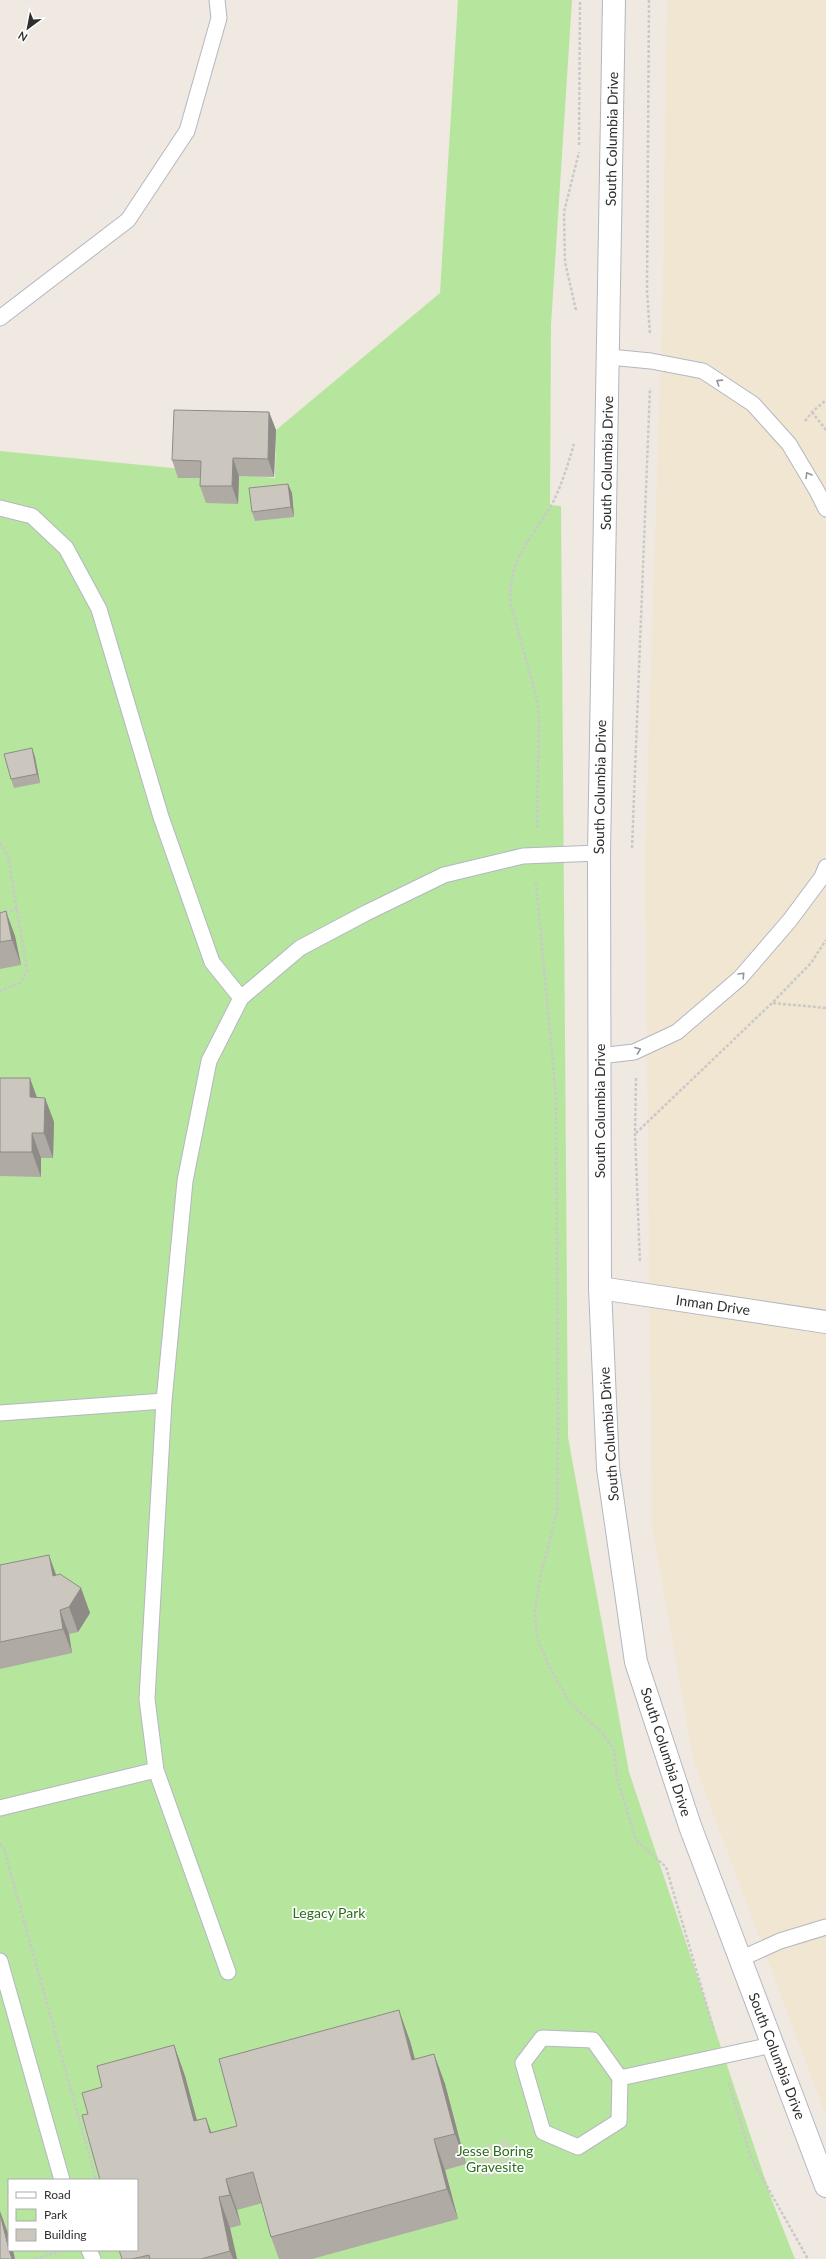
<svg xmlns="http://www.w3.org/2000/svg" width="826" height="2259" font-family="Lato,sans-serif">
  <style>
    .education { fill: #f0e6d1 }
    .green { fill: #b6e59e; fill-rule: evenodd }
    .cemetery { fill: #c8d9b8 }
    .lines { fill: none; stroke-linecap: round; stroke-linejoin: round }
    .service-casing { stroke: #b4b7c1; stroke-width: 17 }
    .minor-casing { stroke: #b4b7c1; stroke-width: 24 }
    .secondary-casing { stroke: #b4b7c1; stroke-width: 24 }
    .path { stroke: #c9c9c9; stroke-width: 2.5; stroke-dasharray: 3 2; stroke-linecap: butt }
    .service { stroke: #fff; stroke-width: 15 }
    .minor { stroke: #fff; stroke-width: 22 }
    .secondary { stroke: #fff; stroke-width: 22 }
    .wall { fill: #afaba4 }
    .shaded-wall { fill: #8e8b86 }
    .building { fill: #cbc7bf; stroke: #8e8b86 }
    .oneway { stroke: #969696 }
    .labels { text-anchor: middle; stroke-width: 3.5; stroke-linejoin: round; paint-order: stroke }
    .street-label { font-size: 14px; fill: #2e2e2e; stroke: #fff }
    .park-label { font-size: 14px; fill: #2c6e1b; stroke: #fff }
  </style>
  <rect width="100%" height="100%" fill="#efe9e1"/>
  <!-- education -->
  <path class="education" d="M667,0H826V2116L694,1762L652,1526L645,860L663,287Z"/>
  <!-- green -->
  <path class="green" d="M458,0H572L551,325L550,505L561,506L568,1437L629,1772L773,2203L795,2259H0V451L275,478L276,430L440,293ZM9,2180H137V2250H9Z"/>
  <!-- cemetery -->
  <path class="cemetery" d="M508,2140L517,2168L483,2178L474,2150Z"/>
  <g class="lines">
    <defs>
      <path id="service" d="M0,318L128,220L187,131L219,18L217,0
        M609,357L651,361L703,371L753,404L789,444L817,491L826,509
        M0,508L32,516L66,548L99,609L161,817L212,962L241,998
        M599,1056L634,1052L677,1032L740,978L790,920L822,877L826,867
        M0,1413L164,1401
        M0,1808L156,1770
        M740,1959L780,1941L826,1927
        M0,1961L62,2180
        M228,1972L156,1770L147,1699L164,1401L185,1181L209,1061L241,998L300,948L366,913L444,875L523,856L599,853
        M542,2038L593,2040L620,2078L619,2121L578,2147L543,2132L523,2063Z
        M620,2078L772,2045
        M89,2250L93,2259"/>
      <path id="minor" d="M600,1288L826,1322"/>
      <path id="secondary" d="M614,0L599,853L600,1288L608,1468L636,1662L690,1826L826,2186"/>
    </defs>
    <!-- service casing -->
    <use href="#service" class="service-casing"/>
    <!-- minor casing -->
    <use href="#minor" class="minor-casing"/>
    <!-- secondary casing -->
    <use href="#secondary" class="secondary-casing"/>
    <!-- path -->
    <path class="path" d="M649,0L647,291L650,335
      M579,145L580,0
      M576,310L565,262L564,212L579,152
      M812,412L826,430
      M805,421L812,412L826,400
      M537,828L539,718L537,700L510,601C511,551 532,541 553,502C562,484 568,464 574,444
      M0,843L8,856L27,971L20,983L0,991
      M632,848L650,388
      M536,883L556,1097L558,1434L557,1512L540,1578L535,1609L537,1638L551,1670L570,1703L603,1734L614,1750L617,1778L636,1840L666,1867L714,2030
      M0,913L17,909
      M773,1003L826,1008
      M636,1078L635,1134L640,1263
      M636,1133L772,1003L811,963L826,940
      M0,1844L4,1849L96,2180
      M729,2083L751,2158L808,2259
      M35,2259L62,2251"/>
    <!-- service -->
    <use href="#service" class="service"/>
    <!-- minor -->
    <use href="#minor" class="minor"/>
    <!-- secondary -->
    <use href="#secondary" class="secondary"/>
  </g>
  <!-- wall -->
  <path class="wall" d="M269,412L276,430L274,477L239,476L238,504L206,503L200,486V478H178L172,460Z
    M288,484L292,493L294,517L255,521L252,512Z
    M32,748L35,757L40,783L14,788L11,779Z
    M0,913L15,936L21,965L0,969Z
    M0,1078L38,1098H45L54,1122L53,1158H41V1177L0,1176Z
    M0,1565L56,1575L81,1588L90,1613L78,1632L69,1634L72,1653L0,1669Z
    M410,2041L415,2059L434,2054L445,2084L466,2164L445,2170L458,2219L312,2259H279L271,2237L262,2203L237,2210L241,2225L230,2228L237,2259H122L88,2114L102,2087L174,2045L185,2076L197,2120L206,2118L211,2133L237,2126Z"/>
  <!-- shaded-wall -->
  <path class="shaded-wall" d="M269,412L276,430L274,477L268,459Z
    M233,458L239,476L238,504L232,486Z
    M288,484L292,493L294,517L291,507Z
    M32,748L35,757L40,783L37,774Z
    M6,911L15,936L21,965L12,940Z
    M30,1078L39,1103L30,1097Z
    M45,1098L54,1122L53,1158L44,1133Z
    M32,1133L41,1158V1177L32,1152Z
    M49,1555L58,1580L53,1576Z
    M81,1588L90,1613L78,1632L69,1607Z
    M60,1610L69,1634L72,1653L63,1629Z
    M399,2010L410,2041L423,2090L412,2060Z
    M174,2045L185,2076L205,2151L194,2121Z
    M434,2054L445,2084L466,2164L455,2134Z
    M206,2118L217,2148L210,2133Z
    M434,2139L445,2170L458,2219L447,2189Z
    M226,2179L237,2210L241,2225L230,2195Z
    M219,2197L230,2228L237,2259H233L230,2251Z
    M0,2211L9,2236V2248L0,2214Z
    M9,2250H13L15,2259H12Z"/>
  <!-- building -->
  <path class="building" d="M174,410L269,412L268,459L233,458L232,486H200L201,461L172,460Z
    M288,484L291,507L252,512L249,488Z
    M32,748L37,774L11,779L4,754Z
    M6,911L12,940L0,942V913Z
    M0,1078H30V1097L45,1098L44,1133H32V1152H0Z
    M49,1555L53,1576L60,1574L81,1588L69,1607L60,1610L63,1629L0,1642V1565Z
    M399,2010L412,2060L434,2054L455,2134L434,2139L447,2189L271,2237L253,2172L226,2179L230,2195L219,2197L230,2251L201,2259H150L149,2255L132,2259H122L119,2250H137V2180H100L82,2115L88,2114L82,2093L102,2087L97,2066L174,2045L194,2121L206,2118L210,2133L237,2126L219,2059Z
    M0,2214L9,2250L12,2259H0Z"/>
  <!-- one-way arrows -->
  <defs><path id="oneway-chevron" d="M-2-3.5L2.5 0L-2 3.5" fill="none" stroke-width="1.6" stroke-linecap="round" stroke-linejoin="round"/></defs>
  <g class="oneway">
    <use href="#oneway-chevron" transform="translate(719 382) rotate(-147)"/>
    <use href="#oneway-chevron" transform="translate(808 475) rotate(-121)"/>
    <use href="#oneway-chevron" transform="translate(742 975) rotate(-47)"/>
    <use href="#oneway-chevron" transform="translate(638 1050) rotate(-21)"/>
  </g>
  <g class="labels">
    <!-- street labels -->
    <g class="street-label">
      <text transform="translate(612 139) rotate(-89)" y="5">South Columbia Drive</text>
      <text transform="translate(607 463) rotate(-89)" y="5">South Columbia Drive</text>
      <text transform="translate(600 787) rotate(-89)" y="5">South Columbia Drive</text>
      <text transform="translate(600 1111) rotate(-90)" y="5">South Columbia Drive</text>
      <text transform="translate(713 1305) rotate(8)" y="5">Inman Drive</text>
      <text transform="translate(609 1434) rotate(-94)" y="5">South Columbia Drive</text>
      <text transform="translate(666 1752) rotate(72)" y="5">South Columbia Drive</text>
      <text transform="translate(777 2056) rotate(69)" y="5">South Columbia Drive</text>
    </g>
    <!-- park labels -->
    <g class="park-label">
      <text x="329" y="1918">Legacy Park</text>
      <text x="495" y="2156">Jesse Boring<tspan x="495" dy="16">Gravesite</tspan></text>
    </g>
  </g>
  <!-- legend -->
  <rect x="8" y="2179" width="130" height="72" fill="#ffffff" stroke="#ababab"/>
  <rect x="16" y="2192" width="20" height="6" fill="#ffffff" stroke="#ababab"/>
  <text x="44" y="2199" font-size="12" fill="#2e2e2e">Road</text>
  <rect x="16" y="2209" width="20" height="12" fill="#b6e59e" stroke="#ababab"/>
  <text x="44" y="2219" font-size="12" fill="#2e2e2e">Park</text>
  <rect x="16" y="2229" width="20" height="12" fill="#cbc7bf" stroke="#ababab"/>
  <text x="44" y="2239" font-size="12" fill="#2e2e2e">Building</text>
  <!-- north arrow -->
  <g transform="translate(28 28) rotate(212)" stroke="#ffffff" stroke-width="3" paint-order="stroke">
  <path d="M0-3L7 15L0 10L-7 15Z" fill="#2e2e2e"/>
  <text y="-6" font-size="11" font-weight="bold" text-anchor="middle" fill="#2e2e2e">N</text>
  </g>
</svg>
